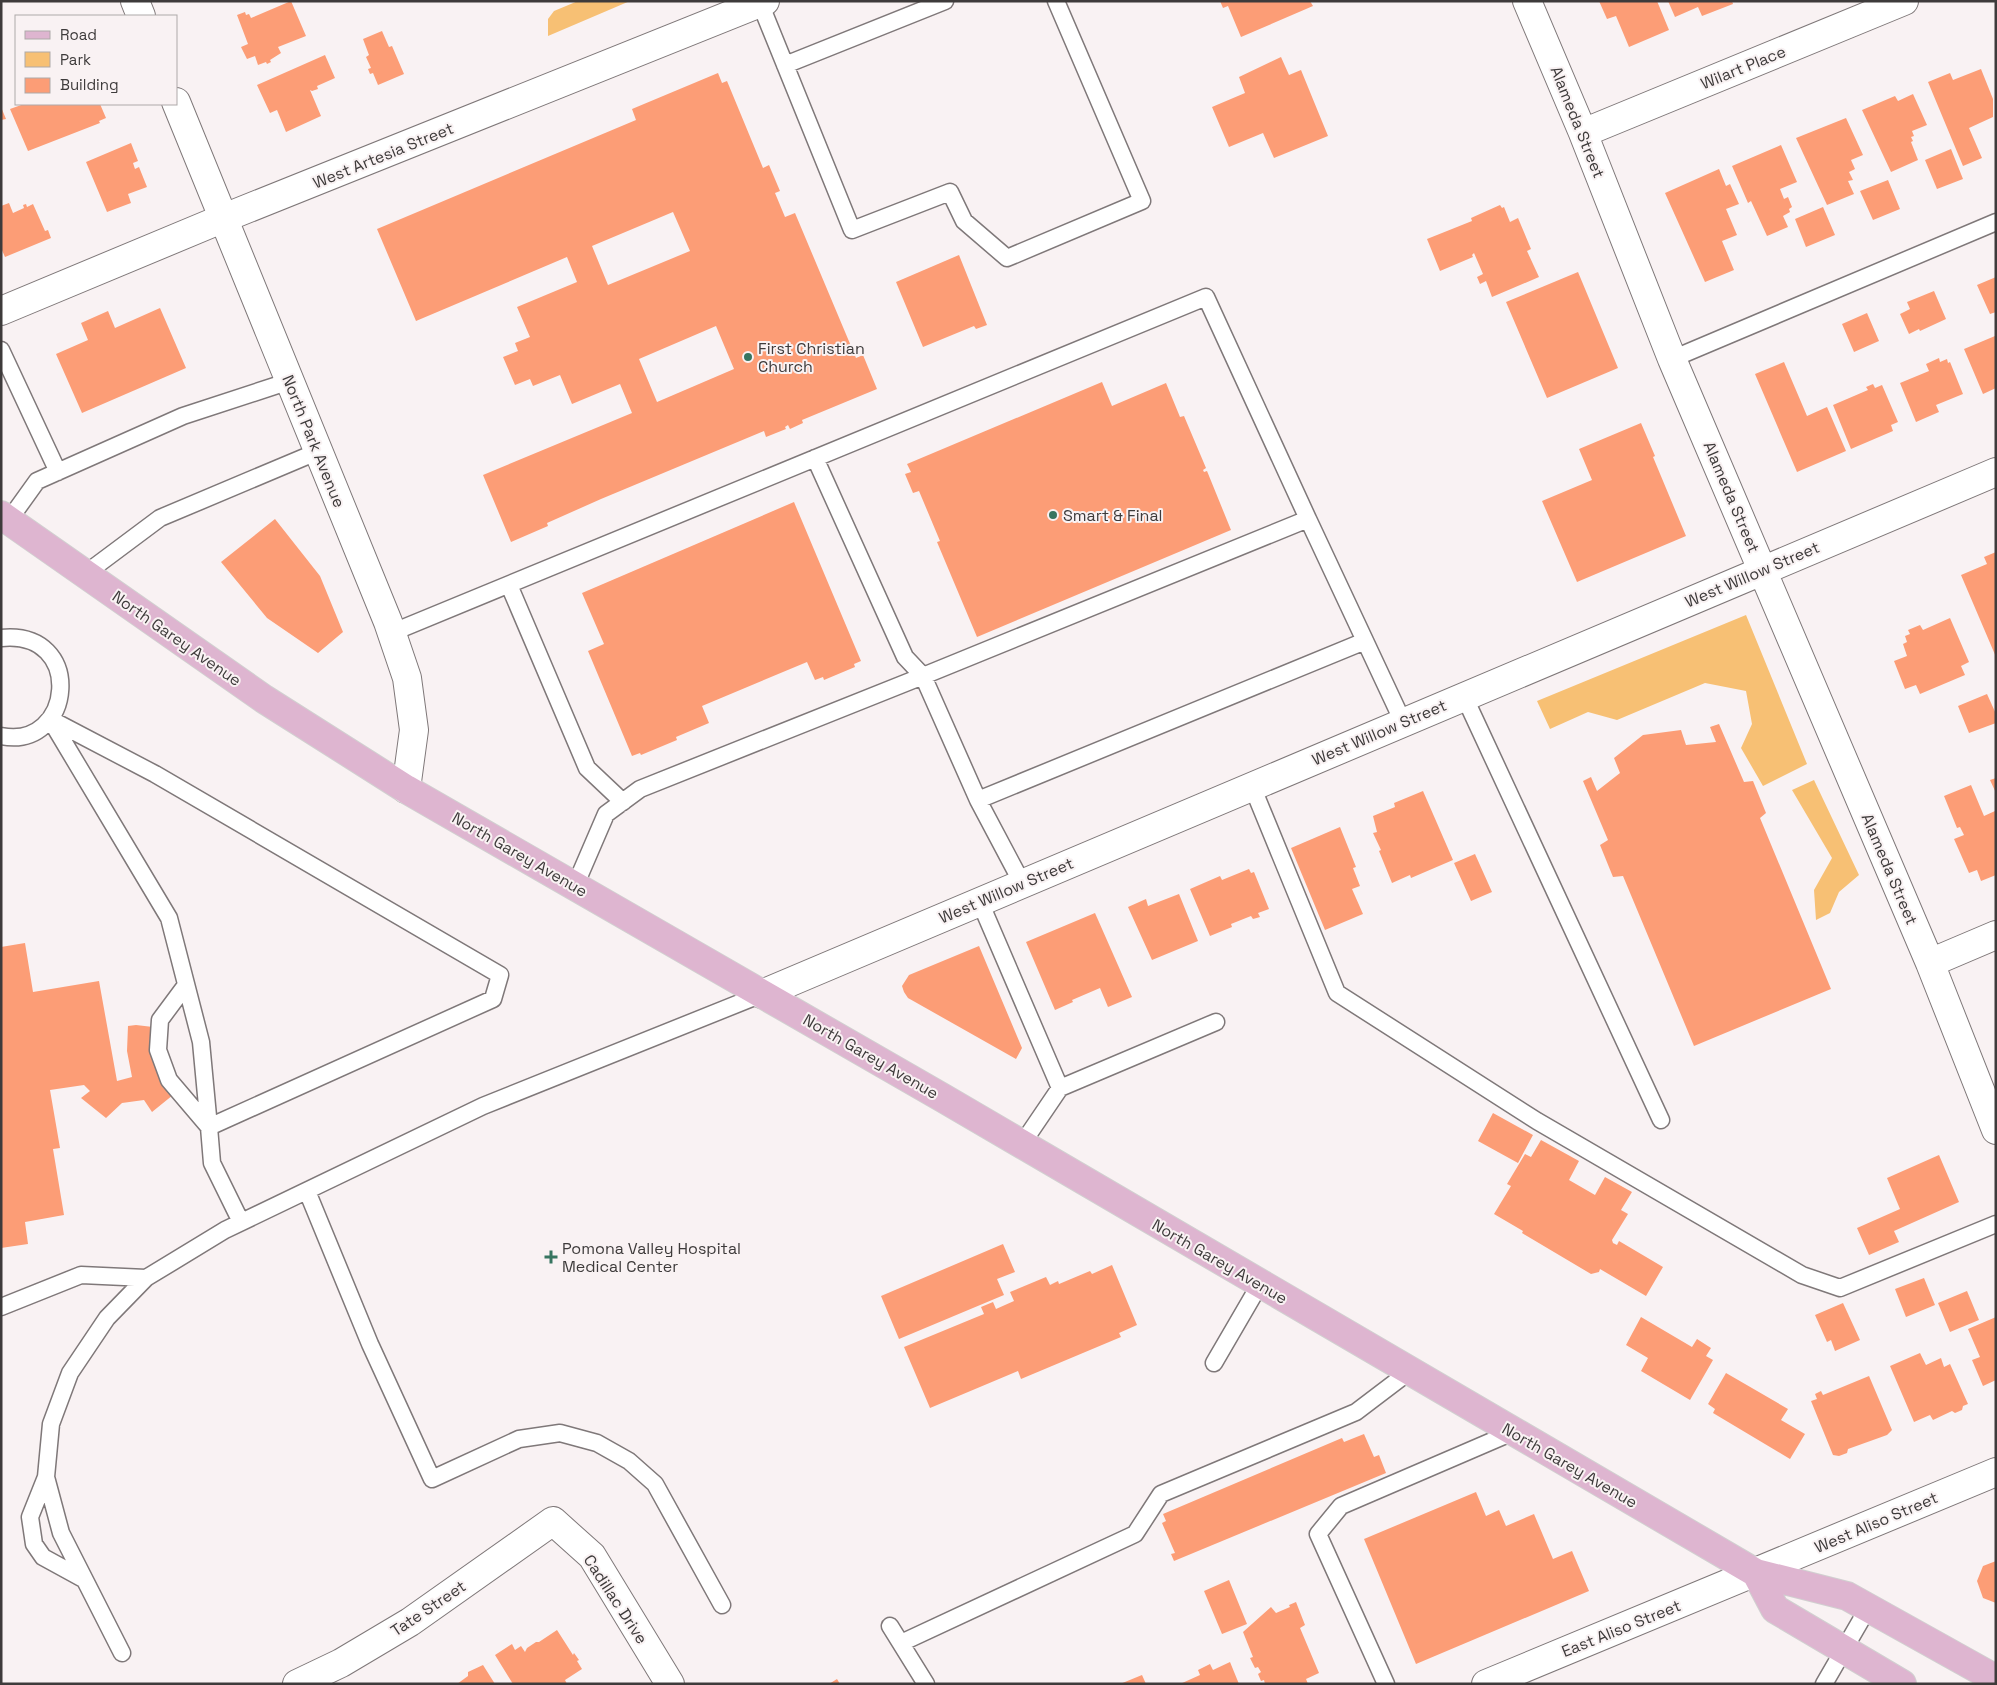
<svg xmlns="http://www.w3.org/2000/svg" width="1997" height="1685" font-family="'Space Grotesk',sans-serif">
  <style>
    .green { fill: #f7c074 }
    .building { fill: #fc9d76; fill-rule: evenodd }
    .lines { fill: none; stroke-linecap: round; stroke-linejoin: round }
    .service-casing { stroke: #7f7879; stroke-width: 19 }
    .minor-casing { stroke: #7f7879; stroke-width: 30 }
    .tertiary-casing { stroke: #7f7879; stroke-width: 30 }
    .primary-casing { stroke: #d1d0d0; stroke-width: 30 }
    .service { stroke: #fff; stroke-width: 16 }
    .minor { stroke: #fff; stroke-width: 28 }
    .tertiary { stroke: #fff; stroke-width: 28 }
    .primary { stroke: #deb5d0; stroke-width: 28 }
    .poi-dot { fill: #377560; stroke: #f9f2f3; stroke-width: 2 }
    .labels { text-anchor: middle; stroke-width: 4; stroke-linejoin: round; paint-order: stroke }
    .street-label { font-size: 16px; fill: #3e3b3b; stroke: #f9f2f3 }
    .poi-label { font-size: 16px; fill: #3e3b3b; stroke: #f9f2f3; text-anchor: start }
  </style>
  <rect width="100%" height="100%" fill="#f9f2f3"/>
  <!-- green -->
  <path class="green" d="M578,1H630L548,36V19L554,11Z
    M1746,615L1807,764L1763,786L1741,748L1752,724L1746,691L1705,683L1617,720L1588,712L1550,729L1537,701Z
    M1814,780L1859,875L1839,892L1830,913L1816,920L1814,890L1832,858L1792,790Z"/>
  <!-- building -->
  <path class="building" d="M291,1L306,36L278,47L281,53L270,60L271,62L267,64L266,62L258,65L255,56L247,59L241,47L248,44L237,15L245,12L246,15L249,14L251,18Z
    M1220,1H1310L1313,6L1241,37L1228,6L1223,8Z
    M1599,1H1657L1669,30L1629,47L1616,16L1607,19Z
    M1668,1H1732L1733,4L1702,16L1698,7L1675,17Z
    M382,31L389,47L392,46L404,74L378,85L373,73L370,74L368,69L371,68L366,57L369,55L363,39Z
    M325,55L335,78L317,86L318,89L312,91L310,90L321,116L286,132L277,110L270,113L257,85Z
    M1281,57L1289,75L1301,70L1328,136L1274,158L1263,133L1229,147L1212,107L1245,93L1239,77Z
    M1981,69L1993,99V117L1969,128L1982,158L1963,166L1928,82L1950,73L1953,80Z
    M718,73L722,83L727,81L763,168L769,165L780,191L775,193L785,217L795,213L856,358L863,355L877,389L802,420L803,423L790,429L788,425L785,427L786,429L766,437L764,431L601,499L547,523L548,526L511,542L483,475L632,413L620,384L572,404L560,375L533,386L530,379L515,385L503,357L518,351L515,343L530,337L517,307L577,282L567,257L416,321L377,229L636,120L632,109ZM673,212L690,251L608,285L592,246ZM716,326L734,369L657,402L639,359Z
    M1913,94L1927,125L1912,131L1914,136L1911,137L1913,141L1911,142L1918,160L1891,172L1862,110L1895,96L1898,101Z
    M24,104H100L106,118L99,121L100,123L28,151L10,109Z
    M1,107L6,119L1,120Z
    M1846,118L1863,155L1851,160L1855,169L1849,172L1853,180L1848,181L1854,194L1827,205L1796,138Z
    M131,143L138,161L133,163L135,169L139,167L147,187L128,194L131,203L107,212L86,162Z
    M1781,145L1797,182L1780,189L1784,199L1788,197L1792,207L1789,209L1790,212L1783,216L1788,227L1767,236L1751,201L1748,203L1732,166Z
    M1951,149L1963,179L1937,189L1925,160Z
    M1719,169L1726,186L1730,184L1739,204L1726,209L1737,235L1722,241L1734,270L1705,282L1665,193Z
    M1888,180L1900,209L1873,220L1860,191Z
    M9,203L13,213L24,208L23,205L26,204L27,207L33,204L45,231L48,230L51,238L5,257L1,248V206Z
    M1500,205L1502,208L1504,207L1510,222L1518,218L1531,249L1527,251L1539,277L1492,297L1486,281L1480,284L1477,277L1483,274L1474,253L1472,255L1473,257L1440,271L1427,239L1472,221L1471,218Z
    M1823,207L1835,235L1806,247L1795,219Z
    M959,255L987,325L976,329L974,326L923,347L896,282Z
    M1578,272L1618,368L1547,398L1506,302Z
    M1996,277V312L1990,314L1977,285Z
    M1934,291L1946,319L1920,331L1919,329L1909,334L1900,314L1910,309L1907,302Z
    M160,308L186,368L82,413L56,354L88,340L81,323L108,311L115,328Z
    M1867,313L1879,341L1854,352L1842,324Z
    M1995,336L1996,388L1983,394L1964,349Z
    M1939,358L1940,362L1947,359L1948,363L1950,362L1963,394L1936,405L1939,412L1916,422L1900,383L1929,371L1926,364Z
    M1784,362L1807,416L1827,407L1846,451L1797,472L1755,374Z
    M1102,382L1112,406L1166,383L1180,417L1184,416L1206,468L1203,470L1204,472L1207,471L1231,530L977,637L937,542L940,541L919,491L913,493L905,474L911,472L907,464Z
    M1873,384L1875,388L1882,385L1898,422L1891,425L1893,431L1851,449L1833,405L1868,390L1866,387Z
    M1641,423L1655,456L1653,457L1686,536L1577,582L1542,501L1592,480L1579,449Z
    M794,502L861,661L854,664L855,667L824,680L823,677L815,680L807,662L702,706L709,723L676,737L677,740L641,755L640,753L632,756L588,651L604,644L582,593Z
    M275,519L320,576L343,632L318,653L267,618L221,562Z
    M1996,552V657L1961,575L1987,564L1984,557Z
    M1950,618L1969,662L1961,666L1965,675L1920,694L1916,685L1905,689L1894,661L1907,656L1903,644L1907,642L1905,636L1910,634L1908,630L1920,625L1923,630Z
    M1987,694L1996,714V723L1969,733L1958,706Z
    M1719,724L1744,782L1753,781L1766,813L1760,818L1831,989L1694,1046L1623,876L1613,877L1600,845L1608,840L1583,781L1591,777L1597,791L1620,773L1614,758L1643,735L1681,730L1686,745L1716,742L1710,727Z
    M1996,778V793L1990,780Z
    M1971,785L1984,816L1995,811L1996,813V875L1981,881L1977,870L1969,873L1954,839L1964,835L1960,827L1957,828L1944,796Z
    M1423,791L1453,860L1411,878L1410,875L1392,883L1379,851L1381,850L1373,833L1377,832L1373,816L1395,807L1394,803Z
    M1340,827L1356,867L1353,868L1360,886L1352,889L1363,914L1325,930L1291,848Z
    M1475,854L1492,892L1471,901L1454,863Z
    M1249,869L1251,873L1254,872L1269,909L1258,913L1260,917L1253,919L1251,916L1231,924L1232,927L1210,936L1190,889L1220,876L1222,880Z
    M1179,894L1198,941L1152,960L1128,907L1146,899L1148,906Z
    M1095,913L1132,997L1108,1007L1100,988L1072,1000L1073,1002L1055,1010L1026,942Z
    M25,943L33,992L99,981L117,1081L132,1077L127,1051L128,1026L136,1025L153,1027L173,1095L152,1112L144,1100L122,1103L106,1118L81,1098L90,1091L84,1085L50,1090L60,1148L53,1149L64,1215L25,1222L28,1244L1,1248V947Z
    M979,946L1022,1048L1016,1059L908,998L904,992L902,986L909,975Z
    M1493,1113L1533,1135L1518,1163L1478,1141Z
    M1541,1140L1579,1161L1569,1180L1595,1195L1605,1177L1632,1192L1621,1210L1628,1214L1612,1240L1613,1243L1617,1245L1619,1241L1663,1267L1646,1296L1600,1269L1599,1272L1591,1274L1522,1233L1523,1231L1494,1214L1511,1186L1507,1184L1525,1154L1531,1157Z
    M1939,1155L1959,1202L1894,1231L1899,1242L1869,1255L1857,1228L1900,1209L1887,1178Z
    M1003,1244L1015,1272L997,1279L1004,1295L899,1339L881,1296Z
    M1112,1265L1137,1325L1119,1333L1121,1337L1021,1379L1018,1371L930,1408L904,1347L984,1314L981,1307L993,1302L996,1309L1014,1301L1010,1292L1046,1277L1050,1285L1058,1281L1059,1284L1090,1271L1092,1274Z
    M1924,1278L1935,1305L1906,1317L1895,1289Z
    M1967,1291L1979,1320L1950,1332L1938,1303Z
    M1843,1303L1860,1340L1835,1351L1831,1340L1827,1342L1815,1315Z
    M1641,1317L1692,1347L1697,1339L1711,1348L1706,1356L1713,1360L1690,1400L1641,1371L1648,1358L1626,1345Z
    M1996,1317V1380L1983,1386L1972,1360L1980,1357L1968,1329Z
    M1920,1353L1926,1365L1941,1358L1944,1367L1950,1364L1968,1404L1963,1406L1962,1410L1955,1413L1952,1411L1933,1420L1930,1415L1914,1422L1890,1366Z
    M1726,1373L1788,1409L1781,1420L1805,1434L1790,1459L1713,1413L1715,1409L1708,1404Z
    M1869,1376L1892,1430L1887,1435L1848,1449L1847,1453L1839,1456L1833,1455L1811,1401L1817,1399L1815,1394L1821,1391L1823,1395Z
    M1364,1434L1374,1457L1379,1455L1386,1473L1174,1561L1171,1554L1175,1553L1162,1523L1166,1521L1163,1514L1342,1438L1344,1442Z
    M1476,1492L1486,1516L1499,1510L1506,1526L1534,1514L1553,1559L1572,1551L1589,1591L1416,1664L1364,1539Z
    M1996,1561V1603L1983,1598L1977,1581L1983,1566Z
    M1229,1580L1247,1624L1222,1634L1204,1591Z
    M1296,1602L1305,1625L1300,1628L1319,1673L1306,1679L1308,1684H1265L1264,1680L1261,1681L1258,1674L1261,1672L1258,1667L1255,1668L1250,1658L1253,1657L1243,1632L1271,1607L1276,1613L1290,1607L1289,1605Z
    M557,1630L573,1655L574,1653L579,1660L577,1661L582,1669L565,1680L567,1684H513L495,1655L512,1644L515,1650L521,1646L525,1652L527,1648L536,1642H539Z
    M1230,1662L1239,1684H1180L1200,1675L1198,1670L1210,1664L1213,1670Z
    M483,1665L495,1684H457L468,1676V1672Z
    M1142,1675L1146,1684H1120Z
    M837,1679L840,1684H829Z"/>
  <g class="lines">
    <defs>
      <path id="service" d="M760,3L852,230L950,192L964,221L1007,258L1142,201L1056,1
        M785,65L945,1
        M1,350L58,472
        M1672,359L1996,222
        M815,458L905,657L923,676L978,800L1365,641
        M9,520L37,481L183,416L290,381
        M85,574L160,518L319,451
        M509,585L587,768L623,802
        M391,633L1206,297L1308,519
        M1,638C86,629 74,751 1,736
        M1464,696L1661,1120
        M50,719L155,774L500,975L493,999L209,1127L212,1163L241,1222
        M50,719L169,918L201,1042L209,1127
        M1252,786L1337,993L1537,1121L1802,1275L1840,1288L1996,1224
        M978,800L1022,883
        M575,886L606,814L640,789L923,676L1308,519L1403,722
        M980,902L1060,1088
        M186,985L160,1020L158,1050L169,1080L209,1127
        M1022,1144L1060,1088L1216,1022
        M307,1191L370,1344L432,1479L519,1439L560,1433L597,1443L629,1461L655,1484L722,1605
        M1,1307L81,1275L146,1278
        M1214,1363L1260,1284
        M46,1477L30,1517L34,1544L43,1557L85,1580
        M890,1626L926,1684
        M901,1643L1135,1534L1161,1494L1356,1412L1410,1371
        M122,1653L61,1533L46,1477L51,1424L70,1373L107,1318L146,1278L225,1230L483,1106L762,994
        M1386,1684L1318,1534L1341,1506L1513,1432
        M1824,1684L1868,1608"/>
      <path id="minor" d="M1527,1L1583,133L1672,359L1930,963L1996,1130
        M1583,133L1904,1
        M1,311L224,218L765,1
        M1930,963L1996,935
        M762,994L1996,472
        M297,1684L341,1663L410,1622L553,1521L592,1556L670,1684
        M1486,1684L1996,1472"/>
      <path id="tertiary" d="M135,1L141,16
        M176,102L388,622L407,678L414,730L406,789"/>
      <path id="primary" d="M1,515L264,699L406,789L943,1098L1756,1573L1847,1596L1996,1679
        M1756,1573L1775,1609L1902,1684"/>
    </defs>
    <!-- service casing -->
    <use href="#service" class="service-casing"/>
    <!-- minor casing -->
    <use href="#minor" class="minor-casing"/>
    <!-- tertiary casing -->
    <use href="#tertiary" class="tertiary-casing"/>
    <!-- primary casing -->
    <use href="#primary" class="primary-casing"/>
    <!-- service -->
    <use href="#service" class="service"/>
    <!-- minor -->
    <use href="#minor" class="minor"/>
    <!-- tertiary -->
    <use href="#tertiary" class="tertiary"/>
    <!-- primary -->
    <use href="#primary" class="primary"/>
  </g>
  <!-- markers -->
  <g class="poi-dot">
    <circle cx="748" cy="357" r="5"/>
    <circle cx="1053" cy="515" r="5"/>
    <path d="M548.5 1249.5h5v5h5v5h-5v5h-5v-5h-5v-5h5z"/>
  </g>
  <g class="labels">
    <!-- street labels -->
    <g class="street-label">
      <text transform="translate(1743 67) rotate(-22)" y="6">Wilart Place</text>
      <text transform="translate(1578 122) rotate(68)" y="6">Alameda Street</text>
      <text transform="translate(383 155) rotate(-22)" y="6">West Artesia Street</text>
      <text transform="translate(314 441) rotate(68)" y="6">North Park Avenue</text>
      <text transform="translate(1732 497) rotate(67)" y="6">Alameda Street</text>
      <text transform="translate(1752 574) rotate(-23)" y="6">West Willow Street</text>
      <text transform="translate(177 638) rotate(35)" y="6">North Garey Avenue</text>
      <text transform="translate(1379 732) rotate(-23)" y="6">West Willow Street</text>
      <text transform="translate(520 854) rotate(30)" y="6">North Garey Avenue</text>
      <text transform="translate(1890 869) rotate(67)" y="6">Alameda Street</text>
      <text transform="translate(1006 890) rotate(-23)" y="6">West Willow Street</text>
      <text transform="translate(871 1056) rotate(30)" y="6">North Garey Avenue</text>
      <text transform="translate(1220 1261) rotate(30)" y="6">North Garey Avenue</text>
      <text transform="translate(1570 1465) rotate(30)" y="6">North Garey Avenue</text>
      <text transform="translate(1876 1522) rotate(-23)" y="6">West Aliso Street</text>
      <text transform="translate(616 1599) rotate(57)" y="6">Cadillac Drive</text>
      <text transform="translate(428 1608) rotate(-34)" y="6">Tate Street</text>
      <text transform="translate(1621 1628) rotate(-22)" y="6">East Aliso Street</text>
    </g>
    <!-- poi labels -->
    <g class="poi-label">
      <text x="758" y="354">First Christian<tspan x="758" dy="18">Church</tspan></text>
      <text x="1063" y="521">Smart &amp; Final</text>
      <text x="562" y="1254">Pomona Valley Hospital<tspan x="562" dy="18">Medical Center</tspan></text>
    </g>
  </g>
  <!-- border -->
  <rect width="1997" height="1685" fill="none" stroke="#3e3b3b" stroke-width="5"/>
  <!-- legend -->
  <rect x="15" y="15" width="162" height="90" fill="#f9f2f3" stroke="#aea9a9"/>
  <rect x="25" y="31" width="25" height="8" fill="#deb5d0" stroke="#aea9a9"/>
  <text x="60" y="40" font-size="15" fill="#3e3b3b">Road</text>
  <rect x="25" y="52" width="25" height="15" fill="#f7c074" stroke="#aea9a9"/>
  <text x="60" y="65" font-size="15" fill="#3e3b3b">Park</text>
  <rect x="25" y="78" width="25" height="15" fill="#fc9d76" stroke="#aea9a9"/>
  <text x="60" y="90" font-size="15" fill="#3e3b3b">Building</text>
</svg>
